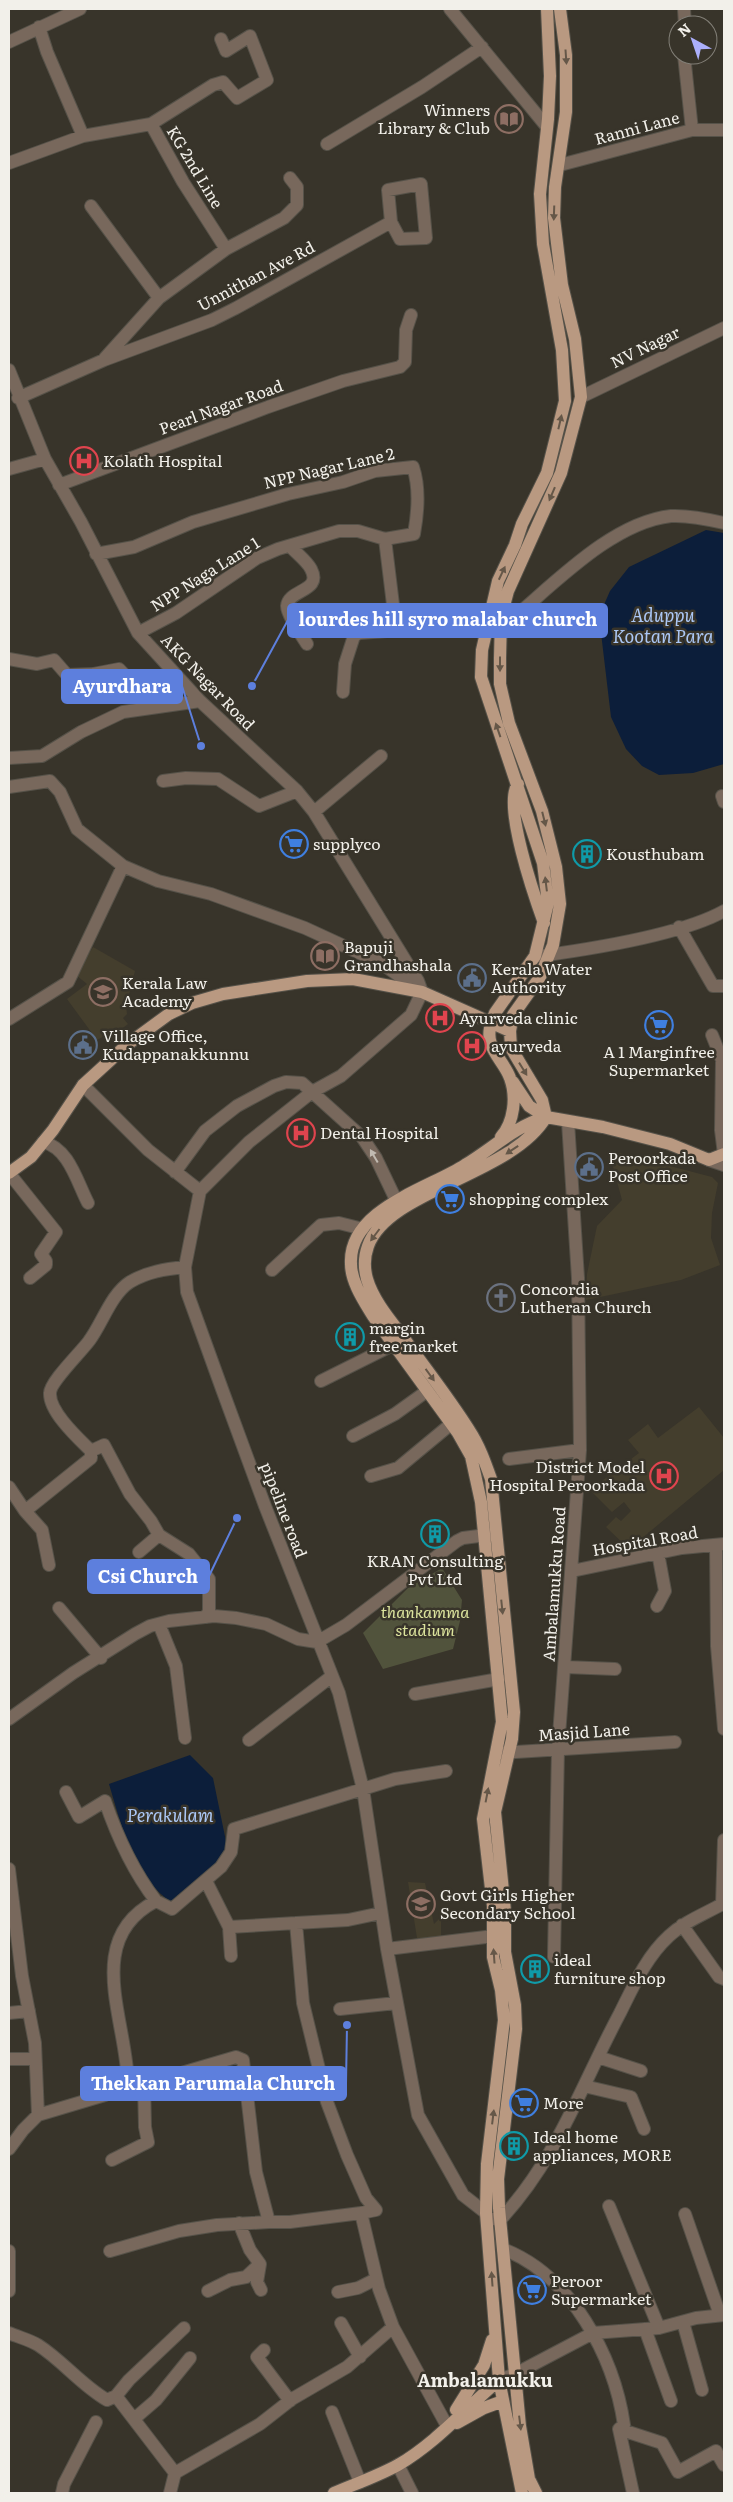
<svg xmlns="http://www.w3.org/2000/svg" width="733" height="2502" font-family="Literata,serif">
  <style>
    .built { fill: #443e2d }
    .green { fill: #51533c }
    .water { fill: #0c1e3a }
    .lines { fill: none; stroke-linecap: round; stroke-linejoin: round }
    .minor-casing { stroke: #565249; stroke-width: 14 }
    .major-casing { stroke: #565249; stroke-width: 14 }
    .minor { stroke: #78685c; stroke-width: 12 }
    .major { stroke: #b99981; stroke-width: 12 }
    .oneway { fill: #655748 }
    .oneway2 { fill: #c1bab1 }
    .labels { text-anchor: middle; stroke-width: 5; stroke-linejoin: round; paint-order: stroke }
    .poi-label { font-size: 16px; fill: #f2f0ea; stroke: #38342a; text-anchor: start }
    .street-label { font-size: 16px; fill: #f2f0ea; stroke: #38342a }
    .park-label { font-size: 16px; font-style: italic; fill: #dce39d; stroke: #38342a }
    .water-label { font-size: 18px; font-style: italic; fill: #abc7f5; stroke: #38342a }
    .neighbourhood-label { font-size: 18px; font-weight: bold; fill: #f2f0ea; stroke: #38342a }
    .leader { fill: none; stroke: #5d7fdd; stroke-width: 2 }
    .callout-dot { fill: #5d7fdd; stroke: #38342a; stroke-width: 2 }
    .callout { fill: #5d7fdd; stroke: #5d7fdd; stroke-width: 2 }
    .callout-label { font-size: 18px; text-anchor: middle; font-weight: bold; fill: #fff }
  </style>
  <rect width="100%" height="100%" fill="#38342a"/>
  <!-- built -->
  <path class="built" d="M93,947L135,971L126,1006L127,1014L123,1018L128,1024L112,1036L108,1034L97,1040L67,999L87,984L76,975Z
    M620,1153L712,1177L718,1183L712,1213L711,1238L720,1265L681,1280L586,1300L587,1274L597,1226L622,1200L612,1163Z
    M699,1407L724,1438V1470L629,1549L606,1527L616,1517L621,1521L631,1511L624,1502L612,1512L590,1490L639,1453L628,1440L648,1424L658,1438Z
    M408,1882L425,1883L434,1924L441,1917V1936L432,1940L417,1938Z"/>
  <!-- green -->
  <path class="green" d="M442,1568L462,1600L460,1621L453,1649L383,1669L363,1633L408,1588Z"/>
  <!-- water -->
  <path class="water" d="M706,530L724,533V764L693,773L659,775L642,766L626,749L611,717L599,616L610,591L629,567Z
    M190,1755L213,1778L228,1851L217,1864L173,1903C134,1879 121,1824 109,1784Z"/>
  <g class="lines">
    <defs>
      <path id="minor" d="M450,9L547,127
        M684,9L685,25
        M39,27L47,52L83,136
        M9,42L80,9
        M684,55L692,130
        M327,144L422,87L482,47
        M9,163L83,136L151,124
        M560,165L692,130H724
        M91,206L159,298L105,358
        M226,249L284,218L297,205V187L290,178
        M159,298L226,249L183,182L151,124L213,85L223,82L237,98L267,80L250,36L226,51L221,39
        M9,370L45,459L81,522L138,633L200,701L297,791L314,812L418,981L422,992
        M581,397L724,328
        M18,398L104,360L212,320L236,308L391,222L388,190L421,184L426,238L400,239L391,222
        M9,469L45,459
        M59,485L268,407L343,381L400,367L405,362L406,330L411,315
        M290,546C296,553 307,561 311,569C323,592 288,589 287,606C287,615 302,636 307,644
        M96,554L134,547L193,522L288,494L343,482L375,471L413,467C420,488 418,512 414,534L385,539
        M500,629C548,591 608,523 671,516C689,515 707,519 724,523
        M138,633L176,613L257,558L278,549L339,531H358L385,539
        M9,659L37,664L54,660L67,675L93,674L119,669L155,707
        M343,692L345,664L354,636L359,633L387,631L395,621L385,539
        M9,758L42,756L81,732L123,712L200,701
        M163,781L186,778L218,779L259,806L297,791
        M9,787L50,781L60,792L77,829L123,866L158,881L211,894L305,928L381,963L422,992
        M722,796L724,802
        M314,812L381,756
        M679,927L713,986H724
        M540,956C591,949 681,935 724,911
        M422,992L411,1015L341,1076L312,1092L249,1142L200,1191L185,1267L187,1292L222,1389L265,1506L339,1693L363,1789L387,1949L418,2115L463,2195L486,2213
        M9,1019L68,982L123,866
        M712,1035L722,1060L721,1130L724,1154
        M83,1085L148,1150L200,1191
        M43,1142C69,1148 77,1182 88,1203
        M709,1160L724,1165
        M175,1172L205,1131L237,1106L274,1086L286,1082L302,1083L362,1137L376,1158L396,1200
        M9,1173L56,1232L41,1254L46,1261V1265L30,1278
        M272,1270L321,1225L339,1223L363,1229
        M321,1381L393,1345
        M353,1436L395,1414L427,1391
        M91,1451L104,1445L130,1494L151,1521L159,1535L189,1554L209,1579V1611L206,1617
        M509,1459L580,1450
        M371,1476L398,1468L451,1424
        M9,1487L25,1511L91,1458V1451C79,1439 49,1412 50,1393C50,1382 81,1352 89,1341C102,1324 111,1294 130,1282C147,1272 165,1269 185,1267
        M25,1511L42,1530L49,1565
        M716,1545L717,1646L724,1729
        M139,1552L159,1535
        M572,1571L682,1548L724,1544
        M657,1606L665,1591L658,1553
        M59,1608L101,1658
        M159,1624L176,1666L185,1738
        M565,1667L615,1669
        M415,1694L499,1679
        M9,1719L73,1673L135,1634L150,1626L169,1621L214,1616L236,1618L266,1624L298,1639L317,1642L346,1625L457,1541L463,1538L494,1534
        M249,1740L332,1676
        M499,1753L675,1742
        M66,1792L79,1817L105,1801C117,1836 133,1871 156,1901
        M9,1869L22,1976L35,2043L38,2115
        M206,1881L229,1927L231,1956
        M722,1905L724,1840
        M682,1925L719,1977L724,1979
        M229,1927L296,1923
        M387,1949L494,1936
        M554,1957L558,1749L580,1450L578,1278L568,1122
        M340,2009L396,2003
        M9,2013L29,2011
        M598,2057L641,2071
        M9,2059H35
        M128,2084C127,2020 82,1939 156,1901L172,1909L221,1867L231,1852L234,1829L395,1779L446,1771
        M584,2086L631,2097L644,2129
        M9,2149L23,2130L38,2115L105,2095L128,2084H135
        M112,2160L148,2142L145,2127L144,2084L236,2057L243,2060L256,2172L269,2222H290L361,2213L379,2289L393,2327
        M609,2206L659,2328
        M361,2213L376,2210L366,2198L347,2155L327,2102L303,2003L296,1923L348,1920L381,1913
        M685,2214L720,2315
        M493,2219L500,2220C557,2159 581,2086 620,2013C633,1987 646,1957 669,1936C685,1921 705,1914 724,1903
        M239,2223L250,2250L260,2264L257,2282L261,2290
        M503,2249C571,2275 614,2356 624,2425L619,2429L633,2493
        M9,2251V2291
        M110,2251L179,2231L217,2225L269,2222
        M208,2291L230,2280L246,2277L260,2264
        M338,2292L358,2288L376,2279
        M683,2322L702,2390
        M341,2323L360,2357
        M645,2329L671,2401
        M9,2333C18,2337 30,2340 38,2345C63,2361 81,2385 107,2400L116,2396
        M264,2350L257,2357L290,2401
        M499,2380L515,2374L593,2333L659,2328L696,2318L724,2315
        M332,2412L360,2482
        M134,2419L156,2400L190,2358
        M619,2429L662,2443L678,2472L716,2451L724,2465
        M398,2465L412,2493
        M175,2473L116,2396L129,2380L184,2328
        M62,2493L64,2484L96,2422
        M170,2493L175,2473L260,2424L292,2399L347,2367L393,2327L446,2424"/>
      <path id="major" d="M518,784C502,803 535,898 544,923
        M513,1082L529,1106L546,1117L603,1127L670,1144L709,1160L724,1154
        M501,1137C514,1122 517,1097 510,1078C506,1066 495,1056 491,1044C487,1033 491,1023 495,1013L535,956L548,903L543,863L481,677L482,650L498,581L515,545L522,524L547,473L565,401L562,350L543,244L540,194L548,119L550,76L547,9
        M9,1173L31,1157L53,1130L83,1085L128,1044L169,1014L192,1003L223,994L307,981L353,979L422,992L510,1031
        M456,2410L484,2365L492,2340
        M457,2423L484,2408L503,2401
        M334,2493C355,2484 378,2476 398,2465C436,2443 466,2408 499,2380
        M522,2493L499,2380L486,2213L487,2164L504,2020L501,1990L493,1957V1906L483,1819L502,1722L481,1502L471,1456L458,1433L373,1316C364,1301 351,1282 351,1264C348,1209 430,1188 465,1165C493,1148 514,1127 546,1117
        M536,2493L529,2479L520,2426L499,2208L498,2179L516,2029L515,2005L505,1952V1911L495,1812L512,1739L514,1712L491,1479C485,1462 479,1445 469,1430C449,1398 425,1368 403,1337C390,1320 373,1300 367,1279C364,1268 364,1257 368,1246C388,1190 512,1175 546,1117L542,1100L511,1048L510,1031L513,1015L540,977L553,945L560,904L556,867L542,811L509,723L500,684V658L501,617L508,591L561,473L581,397L575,339L562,285L554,218L555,187L566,112V55L560,9"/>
    </defs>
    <!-- minor casing -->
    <use href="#minor" class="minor-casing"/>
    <!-- major casing -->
    <use href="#major" class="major-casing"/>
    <!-- minor -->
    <use href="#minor" class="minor"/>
    <!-- major -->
    <use href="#major" class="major"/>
  </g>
  <!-- one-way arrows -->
  <defs><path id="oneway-solid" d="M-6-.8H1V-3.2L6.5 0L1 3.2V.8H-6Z" transform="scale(1.25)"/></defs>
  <g class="oneway">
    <use href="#oneway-solid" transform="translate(566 57) rotate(86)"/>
    <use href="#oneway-solid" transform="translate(554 213) rotate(92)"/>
    <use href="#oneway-solid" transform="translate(560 422) rotate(-77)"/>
    <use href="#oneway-solid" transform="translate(552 494) rotate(113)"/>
    <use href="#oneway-solid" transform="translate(502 573) rotate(-65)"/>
    <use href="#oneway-solid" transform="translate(500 664) rotate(90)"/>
    <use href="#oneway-solid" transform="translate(498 730) rotate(-109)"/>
    <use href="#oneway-solid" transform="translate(544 819) rotate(76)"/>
    <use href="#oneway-solid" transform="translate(546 884) rotate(-97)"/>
    <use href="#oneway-solid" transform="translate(523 1069) rotate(58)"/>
    <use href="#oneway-solid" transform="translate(512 1150) rotate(146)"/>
    <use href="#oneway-solid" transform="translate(375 1235) rotate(127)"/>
    <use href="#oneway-solid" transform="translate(430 1375) rotate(54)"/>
    <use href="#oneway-solid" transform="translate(502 1607) rotate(84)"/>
    <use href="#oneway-solid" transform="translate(487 1795) rotate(-79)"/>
    <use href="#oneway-solid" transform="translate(494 1956) rotate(-94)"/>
    <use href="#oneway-solid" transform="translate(493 2117) rotate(-83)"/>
    <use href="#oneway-solid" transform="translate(492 2279) rotate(-94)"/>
    <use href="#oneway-solid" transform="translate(520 2423) rotate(83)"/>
  </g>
  <use class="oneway2" href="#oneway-solid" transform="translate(374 1156) rotate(-120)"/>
  <!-- icons -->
  <defs>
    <symbol id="library-ring" viewBox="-11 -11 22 22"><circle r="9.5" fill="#38342a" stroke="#8d6e63" stroke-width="1.5"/><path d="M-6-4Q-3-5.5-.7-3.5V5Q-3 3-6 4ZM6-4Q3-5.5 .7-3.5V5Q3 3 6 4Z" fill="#8d6e63"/></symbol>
    <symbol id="hospital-ring" viewBox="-11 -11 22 22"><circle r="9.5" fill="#38342a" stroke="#e0444e" stroke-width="1.5"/><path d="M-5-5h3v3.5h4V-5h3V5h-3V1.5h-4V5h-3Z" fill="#e0444e"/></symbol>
    <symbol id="supermarket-ring" viewBox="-11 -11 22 22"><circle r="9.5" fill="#38342a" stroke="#3f7fe0" stroke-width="1.5"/><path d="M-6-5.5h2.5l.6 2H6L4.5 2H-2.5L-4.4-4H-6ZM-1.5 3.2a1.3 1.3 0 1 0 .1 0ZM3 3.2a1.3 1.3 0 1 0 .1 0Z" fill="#3f7fe0"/></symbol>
    <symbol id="building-ring" viewBox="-11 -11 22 22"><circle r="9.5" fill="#38342a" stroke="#0f9aa8" stroke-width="1.5"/><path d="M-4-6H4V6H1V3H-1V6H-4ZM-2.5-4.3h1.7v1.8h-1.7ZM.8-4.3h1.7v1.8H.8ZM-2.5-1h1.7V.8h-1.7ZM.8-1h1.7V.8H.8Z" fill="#0f9aa8"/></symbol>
    <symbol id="civic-ring" viewBox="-11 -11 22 22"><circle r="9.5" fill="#38342a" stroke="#5c6f8a" stroke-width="1.5"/><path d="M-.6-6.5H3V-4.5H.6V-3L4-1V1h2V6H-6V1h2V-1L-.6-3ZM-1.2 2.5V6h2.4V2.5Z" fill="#5c6f8a"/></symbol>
    <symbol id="university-ring" viewBox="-11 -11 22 22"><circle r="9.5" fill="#38342a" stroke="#8d6e63" stroke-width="1.5"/><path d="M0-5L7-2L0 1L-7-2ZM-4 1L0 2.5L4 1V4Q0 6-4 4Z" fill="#8d6e63"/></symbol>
    <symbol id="church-ring" viewBox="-11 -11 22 22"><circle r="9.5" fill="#38342a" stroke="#6b7280" stroke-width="1.5"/><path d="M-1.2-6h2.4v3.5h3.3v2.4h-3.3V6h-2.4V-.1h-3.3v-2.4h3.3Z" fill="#6b7280"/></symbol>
    <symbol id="school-ring" viewBox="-11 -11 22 22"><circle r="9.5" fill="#38342a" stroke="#8d6e63" stroke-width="1.5"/><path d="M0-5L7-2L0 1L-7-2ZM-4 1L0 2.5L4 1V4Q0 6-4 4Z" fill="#8d6e63"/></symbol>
  </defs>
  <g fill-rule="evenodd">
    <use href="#library-ring" x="493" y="103" width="32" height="32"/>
    <use href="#hospital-ring" x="68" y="445" width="32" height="32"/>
    <use href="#supermarket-ring" x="278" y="828" width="32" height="32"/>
    <use href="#building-ring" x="571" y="838" width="32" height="32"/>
    <use href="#library-ring" x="309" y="940" width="32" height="32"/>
    <use href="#civic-ring" x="456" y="962" width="32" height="32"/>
    <use href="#university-ring" x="87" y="976" width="32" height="32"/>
    <use href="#hospital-ring" x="424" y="1002" width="32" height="32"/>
    <use href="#supermarket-ring" x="643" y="1009" width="32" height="32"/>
    <use href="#civic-ring" x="67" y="1029" width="32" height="32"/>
    <use href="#hospital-ring" x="456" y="1030" width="32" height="32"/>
    <use href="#hospital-ring" x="285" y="1117" width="32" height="32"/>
    <use href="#civic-ring" x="573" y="1151" width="32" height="32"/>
    <use href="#supermarket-ring" x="434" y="1183" width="32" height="32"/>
    <use href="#church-ring" x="485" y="1282" width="32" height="32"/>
    <use href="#building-ring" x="334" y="1321" width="32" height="32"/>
    <use href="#hospital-ring" x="648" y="1460" width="32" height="32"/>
    <use href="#building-ring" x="419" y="1518" width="32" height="32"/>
    <use href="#school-ring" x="405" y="1888" width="32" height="32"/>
    <use href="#building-ring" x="519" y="1953" width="32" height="32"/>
    <use href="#supermarket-ring" x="508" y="2087" width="32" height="32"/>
    <use href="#building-ring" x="498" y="2130" width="32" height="32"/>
    <use href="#supermarket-ring" x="516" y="2274" width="32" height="32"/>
  </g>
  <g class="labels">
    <!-- poi labels -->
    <g class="poi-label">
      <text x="490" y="116" text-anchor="end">Winners<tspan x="490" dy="18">Library &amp; Club</tspan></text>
      <text x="103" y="467">Kolath Hospital</text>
      <text x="313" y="850">supplyco</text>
      <text x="606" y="860">Kousthubam</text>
      <text x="344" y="953">Bapuji<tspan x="344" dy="18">Grandhashala</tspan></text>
      <text x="491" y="975">Kerala Water<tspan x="491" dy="18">Authority</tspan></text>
      <text x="122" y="989">Kerala Law<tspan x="122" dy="18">Academy</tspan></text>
      <text x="459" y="1024">Ayurveda clinic</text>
      <text x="102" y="1042">Village Office,<tspan x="102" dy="18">Kudappanakkunnu</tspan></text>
      <text x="491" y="1052">ayurveda</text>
      <text x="659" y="1058" text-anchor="middle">A 1 Marginfree<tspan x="659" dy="18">Supermarket</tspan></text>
      <text x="320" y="1139">Dental Hospital</text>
      <text x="608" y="1164">Peroorkada<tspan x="608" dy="18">Post Office</tspan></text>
      <text x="469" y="1205">shopping complex</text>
      <text x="520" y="1295">Concordia<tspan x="520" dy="18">Lutheran Church</tspan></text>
      <text x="369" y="1334">margin<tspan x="369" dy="18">free market</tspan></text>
      <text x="645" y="1473" text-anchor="end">District Model<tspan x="645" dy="18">Hospital Peroorkada</tspan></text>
      <text x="435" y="1567" text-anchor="middle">KRAN Consulting<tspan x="435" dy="18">Pvt Ltd</tspan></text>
      <text x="440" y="1901">Govt Girls Higher<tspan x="440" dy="18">Secondary School</tspan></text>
      <text x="554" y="1966">ideal<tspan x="554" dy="18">furniture shop</tspan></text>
      <text x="543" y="2109">More</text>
      <text x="533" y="2143">Ideal home<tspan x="533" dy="18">appliances, MORE</tspan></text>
      <text x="551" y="2287">Peroor<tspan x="551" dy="18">Supermarket</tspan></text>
    </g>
    <!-- street labels -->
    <g class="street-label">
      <text transform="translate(637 128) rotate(-15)" y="6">Ranni Lane</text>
      <text transform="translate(195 167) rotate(59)" y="6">KG 2nd Line</text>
      <text transform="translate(256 276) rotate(-28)" y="6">Unnithan Ave Rd</text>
      <text transform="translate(645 347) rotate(-26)" y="6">NV Nagar</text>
      <text transform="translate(221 407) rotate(-20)" y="6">Pearl Nagar Road</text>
      <text transform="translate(329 468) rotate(-13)" y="6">NPP Nagar Lane 2</text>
      <text transform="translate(205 574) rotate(-32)" y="6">NPP Naga Lane 1</text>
      <text transform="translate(208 682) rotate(46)" y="6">AKG Nagar Road</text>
      <text transform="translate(284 1510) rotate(69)" y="6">pipeline road</text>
      <text transform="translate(645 1541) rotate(-10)" y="6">Hospital Road</text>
      <text transform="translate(554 1584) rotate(-86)" y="6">Ambalamukku Road</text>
      <text transform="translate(584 1732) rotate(-4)" y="6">Masjid Lane</text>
    </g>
    <!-- park labels -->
    <g class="park-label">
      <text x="425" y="1618">thankamma<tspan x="425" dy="18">stadium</tspan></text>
    </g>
    <!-- water labels -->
    <g class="water-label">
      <text x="663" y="622">Aduppu<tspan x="663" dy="21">Kootan Para</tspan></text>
      <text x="170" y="1822">Perakulam</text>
    </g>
    <!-- neighbourhood labels -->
    <g class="neighbourhood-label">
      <text x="485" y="2387">Ambalamukku</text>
    </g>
  </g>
  <!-- callouts -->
  <path class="leader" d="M252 686L288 620M201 746L182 686M237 1518L209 1576M347 2025L346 2084"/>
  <g class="callout-dot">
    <circle cx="252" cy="686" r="5"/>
    <circle cx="201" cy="746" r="5"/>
    <circle cx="237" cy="1518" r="5"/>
    <circle cx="347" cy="2025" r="5"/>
  </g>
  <g class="callout">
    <rect x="288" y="604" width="319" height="33" rx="5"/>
    <rect x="62" y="670" width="120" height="33" rx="5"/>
    <rect x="88" y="1560" width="121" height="33" rx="5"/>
    <rect x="81" y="2067" width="265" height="33" rx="5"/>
  </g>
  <g class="callout-label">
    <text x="448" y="626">lourdes hill syro malabar church</text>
    <text x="122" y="693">Ayurdhara</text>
    <text x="148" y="1583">Csi Church</text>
    <text x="213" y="2090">Thekkan Parumala Church</text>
  </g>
  <!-- border -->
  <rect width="733" height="2502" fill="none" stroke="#f2f0ea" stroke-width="20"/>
  <!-- north arrow -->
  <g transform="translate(693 40) rotate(320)"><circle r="24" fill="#38342a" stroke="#827f77"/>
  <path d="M0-4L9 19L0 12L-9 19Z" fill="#abaffb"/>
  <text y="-8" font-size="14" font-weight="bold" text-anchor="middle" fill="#f2f0ea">N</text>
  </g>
</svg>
